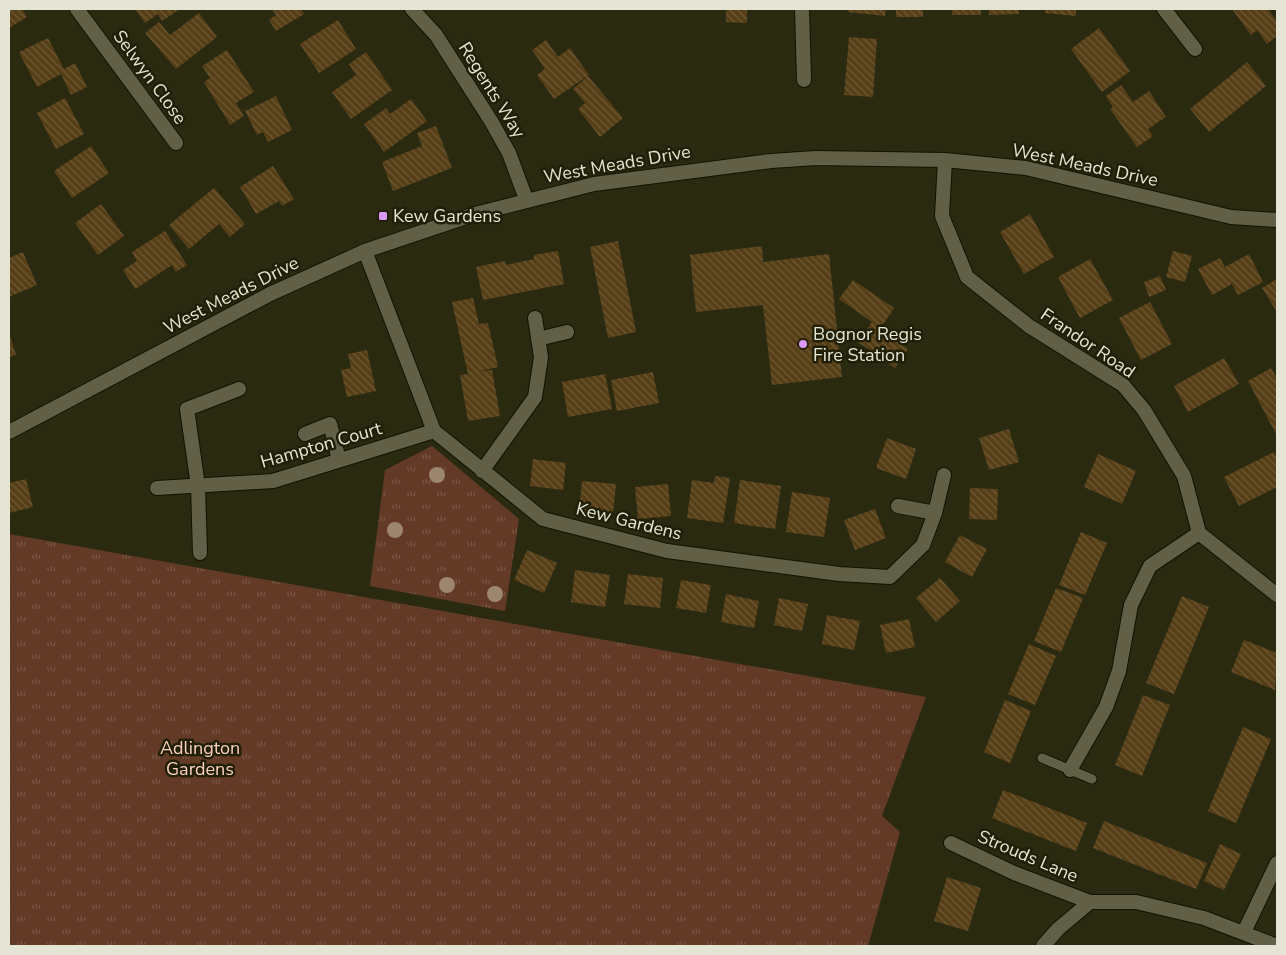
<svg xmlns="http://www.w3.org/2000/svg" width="1286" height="955" font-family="'Nunito Sans',sans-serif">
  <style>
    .park { fill: url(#park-tufts) }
    .building { fill: url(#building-back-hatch) }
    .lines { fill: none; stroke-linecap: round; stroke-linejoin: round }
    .service-casing { stroke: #131200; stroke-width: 11 }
    .minor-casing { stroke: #131200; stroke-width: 16 }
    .tertiary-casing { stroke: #131200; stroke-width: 16 }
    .service { stroke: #616046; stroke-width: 9 }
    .minor { stroke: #616046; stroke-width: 14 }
    .tertiary { stroke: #616046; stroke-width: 14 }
    .tree { fill: #9d8670 }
    .poi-dot { fill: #dc99f5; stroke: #212007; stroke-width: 2 }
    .labels { text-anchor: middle; stroke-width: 5; stroke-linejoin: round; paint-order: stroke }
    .street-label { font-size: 18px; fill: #e5e5d6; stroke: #212007 }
    .poi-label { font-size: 18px; fill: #e5e5d6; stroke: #212007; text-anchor: start }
    .park-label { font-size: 18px; fill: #fbd1bd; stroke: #212007 }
  </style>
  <defs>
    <pattern id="park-tufts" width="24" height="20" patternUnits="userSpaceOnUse" patternTransform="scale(1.25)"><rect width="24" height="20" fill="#633a25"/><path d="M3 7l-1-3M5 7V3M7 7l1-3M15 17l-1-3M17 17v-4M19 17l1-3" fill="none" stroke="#795644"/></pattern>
    <pattern id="building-back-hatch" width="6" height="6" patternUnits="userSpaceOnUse" patternTransform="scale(1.25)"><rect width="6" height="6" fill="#563e16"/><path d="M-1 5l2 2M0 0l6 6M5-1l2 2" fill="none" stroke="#6e5a37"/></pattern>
  </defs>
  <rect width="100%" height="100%" fill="#2a2a11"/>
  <!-- park -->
  <path class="park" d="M432,446L519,519L505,611L370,586L385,470Z
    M9,534L926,697L882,816L900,832L868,946H9Z"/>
  <!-- building -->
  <path class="building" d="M9,9H22L27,17L9,28Z
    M135,9H180L162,21L158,14L145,23Z
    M272,9H301L304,14L276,31L269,20L276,15Z
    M726,9H747V23L726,22Z
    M849,9H886L885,16L848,12Z
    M896,9H923V17H896Z
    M952,9H981V15H952Z
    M989,9H1018L1019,14L989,15Z
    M1046,9H1076V16L1045,13Z
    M1232,9H1268L1277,21V36L1267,44L1257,30L1251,35Z
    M199,13L217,37L176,69L145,33L159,22L170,35Z
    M338,20L356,49L319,73L300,44Z
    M1099,28L1130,71L1102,92L1071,49Z
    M849,37L877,39L873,97L844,95Z
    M48,38L64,69L75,63L87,87L71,95L61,74L37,87L19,52Z
    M546,40L558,57L570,48L589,75L554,99L537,75L545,69L532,50Z
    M227,50L254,92L236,103L244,116L230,125L204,82L210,78L202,66Z
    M366,52L392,90L351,119L332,92L356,75L349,64Z
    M1247,62L1266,86L1209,132L1190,109Z
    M588,76L623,118L600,137L578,109L585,103L573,89Z
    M1121,85L1133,102L1149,91L1166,117L1148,129L1153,136L1137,147L1110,109L1113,107L1106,96Z
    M276,96L292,130L268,142L263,132L257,135L245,111Z
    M65,98L84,134L56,149L37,113Z
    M411,99L427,121L384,152L364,124L386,108L390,114Z
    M436,126L452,168L393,191L382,162L422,146L417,133Z
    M91,146L109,173L72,198L54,171Z
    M273,166L294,199L282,206L279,201L256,214L240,187Z
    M214,188L245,224L230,237L219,224L189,249L169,225Z
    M101,204L124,236L98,255L75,223Z
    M1030,214L1054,257L1024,274L1000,232Z
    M165,231L187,265L176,272L172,265L135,289L123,270L137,261L132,252Z
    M618,241L636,332L608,338L590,247Z
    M762,246L763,262L829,254L842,377L772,385L763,305L696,312L690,255Z
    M558,251L564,284L483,300L476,267L505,261L506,265L534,259V255Z
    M1173,251L1192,256L1185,282L1166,277Z
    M23,252L37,285L9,297V258Z
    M1249,254L1263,282L1238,295L1232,284L1212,295L1198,269L1220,258L1225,267Z
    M1090,259L1113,300L1080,318L1058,277Z
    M1160,276L1166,290L1149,297L1144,282Z
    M1277,279V312L1262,288Z
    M853,280L894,308L880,329L908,349L895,368L858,342L872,322L839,299Z
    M473,298L479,324L488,323L498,367L477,372L492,370L500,416L468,421L460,375L468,374L452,302Z
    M1150,302L1172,344L1141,360L1119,318Z
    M9,333L16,355L9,357Z
    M367,350L376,391L347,397L341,370L351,368L348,354Z
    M1224,358L1239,384L1188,412L1174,386Z
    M1271,368L1277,379V436L1248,381Z
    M653,372L659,403L617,411L611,380Z
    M605,374L612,409L568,417L562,382Z
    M1009,429L1019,462L989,470L979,438Z
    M887,438L916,449L906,479L876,468Z
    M1274,452L1277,459V487L1239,506L1224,477Z
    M1098,454L1136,471L1122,504L1084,487Z
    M533,459L566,463L563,490L530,486Z
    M715,476L730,478L723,523L687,518L692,480L714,483Z
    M26,479L33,507L9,513V483Z
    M740,480L781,486L775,529L734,523Z
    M582,481L616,484L613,514L579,511Z
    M668,484L671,516L638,519L635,487Z
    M970,488L998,489L997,520L969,519Z
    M792,492L830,498L824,537L786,532Z
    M875,509L886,538L855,550L844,520Z
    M1081,532L1107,543L1085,595L1059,585Z
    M960,535L987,549L972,577L945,562Z
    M527,550L557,563L544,593L514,580Z
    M575,570L610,575L605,607L571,602Z
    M628,574L663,578L660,608L624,604Z
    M940,578L960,601L936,622L916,598Z
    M681,580L711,585L706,613L676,608Z
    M1056,588L1083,598L1061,652L1034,641Z
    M726,594L759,601L754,628L721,622Z
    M1182,596L1209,607L1174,694L1146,683Z
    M779,598L808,604L802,631L774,625Z
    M827,615L860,621L854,650L822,644Z
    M909,619L915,647L886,653L880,625Z
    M1244,640L1277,653L1275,690L1231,672Z
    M1029,644L1056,656L1035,705L1008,694Z
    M1143,695L1170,705L1142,776L1115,765Z
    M1005,700L1031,711L1010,763L984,752Z
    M1243,727L1271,739L1236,823L1208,811Z
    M1003,790L1087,823L1076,851L992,818Z
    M1104,821L1207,863L1196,889L1093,848Z
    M1220,844L1241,854L1224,890L1204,881Z
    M947,877L981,888L968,931L934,921Z"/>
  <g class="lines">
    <defs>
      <path id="service" d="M1042,758L1092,779"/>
      <path id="minor" d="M77,9L176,143
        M412,9L436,35L491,121L509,153L526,199
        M802,9L804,80
        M1164,9L1195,49
        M945,160L942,216L967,277L1029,326L1123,385L1144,410L1184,476L1199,533L1277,595
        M365,251L434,431L543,519L667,551L839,574L890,577L923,545L935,513L944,475
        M538,339L567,332
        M305,434L330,424L339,460
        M482,471L535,397L541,357L535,318
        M157,488L273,481L434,431
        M898,506L935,513
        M200,553L198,486L187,409L239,389
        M1070,770L1106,707L1119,671L1131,605L1150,566L1199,533
        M951,843L1014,873L1090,902
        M1244,932L1277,863
        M1043,946L1058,929L1090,902H1136L1204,918L1277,946"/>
      <path id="tertiary" d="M9,432L270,294L365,251L475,214L594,184L771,161L816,158L945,160L1026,168L1231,217L1277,220"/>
    </defs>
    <!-- service casing -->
    <use href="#service" class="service-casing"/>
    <!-- minor casing -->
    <use href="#minor" class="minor-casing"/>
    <!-- tertiary casing -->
    <use href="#tertiary" class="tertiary-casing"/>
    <!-- service -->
    <use href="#service" class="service"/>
    <!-- minor -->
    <use href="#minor" class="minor"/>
    <!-- tertiary -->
    <use href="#tertiary" class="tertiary"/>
  </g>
  <!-- trees -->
  <g class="tree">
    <circle cx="437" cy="475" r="8"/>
    <circle cx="395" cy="530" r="8"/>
    <circle cx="447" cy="585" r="8"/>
    <circle cx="495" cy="594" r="8"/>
  </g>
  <!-- markers -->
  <g class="poi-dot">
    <rect x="378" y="211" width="10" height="10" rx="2.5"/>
    <circle cx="803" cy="344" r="5"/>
  </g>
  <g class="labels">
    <!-- street labels -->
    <g class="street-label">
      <text transform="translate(150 77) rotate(54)" y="6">Selwyn Close</text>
      <text transform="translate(492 90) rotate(58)" y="6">Regents Way</text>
      <text transform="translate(617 164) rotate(-10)" y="6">West Meads Drive</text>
      <text transform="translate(1085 165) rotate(12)" y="6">West Meads Drive</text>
      <text transform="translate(231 295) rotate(-27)" y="6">West Meads Drive</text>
      <text transform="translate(1088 343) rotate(34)" y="6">Frandor Road</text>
      <text transform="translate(321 445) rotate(-16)" y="6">Hampton Court</text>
      <text transform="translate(629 521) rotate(14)" y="6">Kew Gardens</text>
      <text transform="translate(1028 856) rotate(23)" y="6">Strouds Lane</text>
    </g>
    <!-- poi labels -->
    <g class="poi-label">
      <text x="393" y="222">Kew Gardens</text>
      <text x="813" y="340">Bognor Regis<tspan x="813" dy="21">Fire Station</tspan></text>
    </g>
    <!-- park labels -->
    <g class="park-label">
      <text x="200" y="754">Adlington<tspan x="200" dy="21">Gardens</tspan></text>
    </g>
  </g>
  <!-- border -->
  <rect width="1286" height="955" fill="none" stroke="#e5e5d6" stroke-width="20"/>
</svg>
